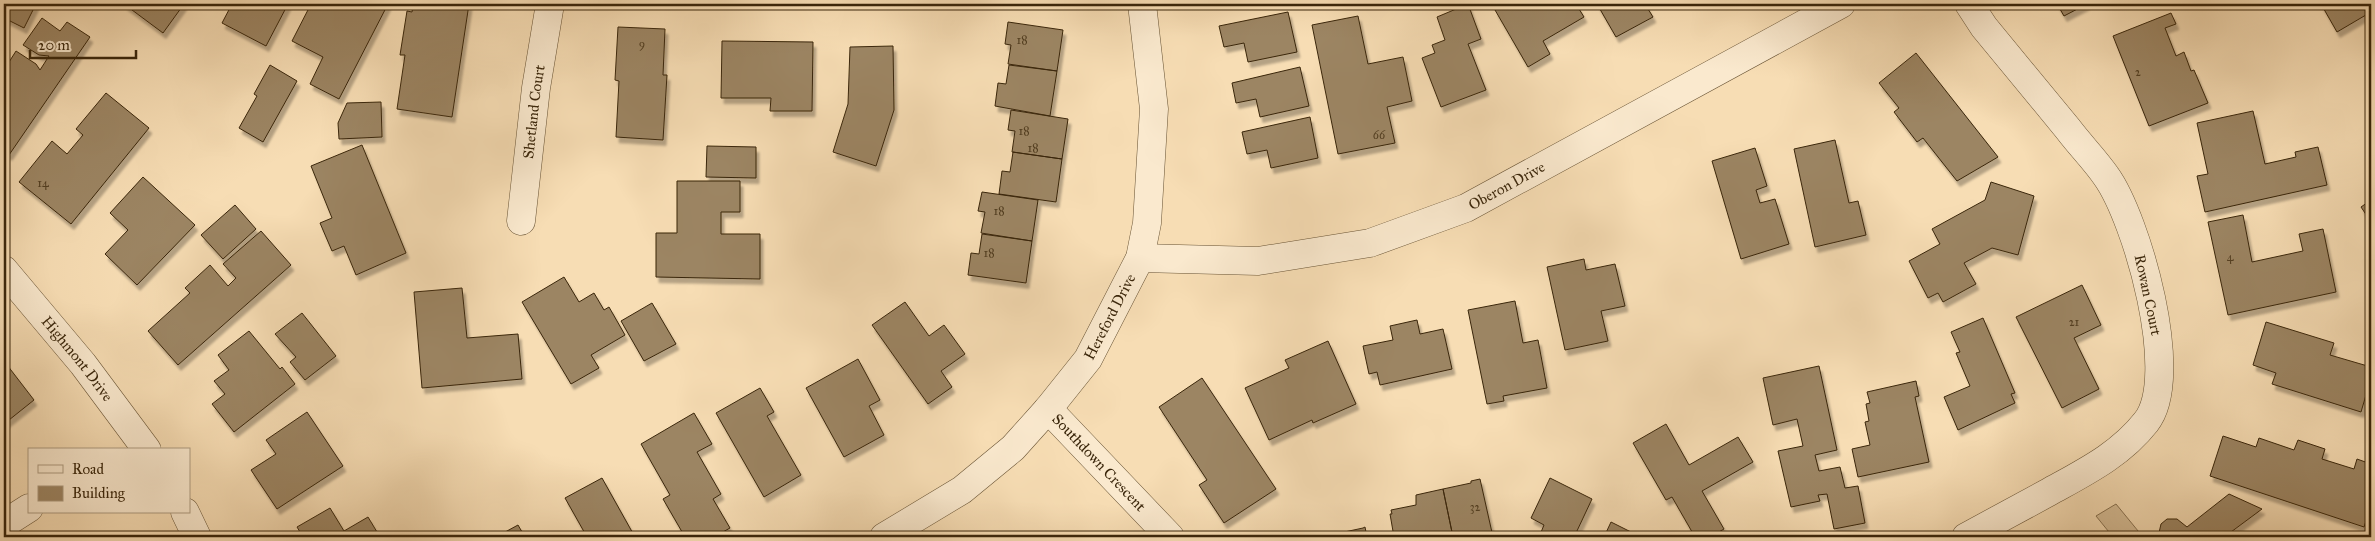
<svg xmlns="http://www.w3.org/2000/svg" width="2375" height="541" font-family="'IM FELL Great Primer',serif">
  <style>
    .green { fill: #d7be97; stroke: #887251 }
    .building { fill: #9c8563; stroke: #3a260b; filter: url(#shadow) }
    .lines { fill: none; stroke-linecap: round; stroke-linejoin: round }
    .minor-casing { stroke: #695435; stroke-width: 29 }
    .minor { stroke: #fae9ce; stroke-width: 28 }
    .labels { text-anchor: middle; stroke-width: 4; stroke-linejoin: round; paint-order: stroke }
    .number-label { font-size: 12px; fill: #523e21 }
    .street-label { font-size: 15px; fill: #3a260b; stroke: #fae9ce }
  </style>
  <defs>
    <filter id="shadow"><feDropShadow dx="3" dy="5.5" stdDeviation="1" flood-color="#0004"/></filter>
  </defs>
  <rect width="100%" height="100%" fill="#f7ddb4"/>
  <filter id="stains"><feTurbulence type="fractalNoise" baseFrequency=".004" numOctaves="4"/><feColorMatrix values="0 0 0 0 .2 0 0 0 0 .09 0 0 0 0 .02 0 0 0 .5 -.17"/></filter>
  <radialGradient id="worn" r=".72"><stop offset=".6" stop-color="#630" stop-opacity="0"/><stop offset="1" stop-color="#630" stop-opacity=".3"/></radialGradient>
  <!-- green -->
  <path class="green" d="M2116,504L2143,537H2113L2096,516Z"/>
  <!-- building -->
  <path class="building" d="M4,4H36L24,28L4,18Z
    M124,4H184L163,33Z
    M232,4H288L266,46L222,23Z
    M311,4H388L339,99L310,84L323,57L292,41Z
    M413,4H469L452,117L397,109L405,55H400L407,11L412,12Z
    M1468,4L1481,39L1468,44L1486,90L1441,107L1422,58L1435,53L1432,45L1445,40L1437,17Z
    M1506,4H1576L1584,17L1543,41L1550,54L1528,67L1495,10Z
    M1597,4H1645L1653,17L1616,37Z
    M2057,4H2087L2064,16Z
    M2321,4H2371V12L2337,32Z
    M1288,12L1297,52L1248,62L1244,43L1224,47L1219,26Z
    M2171,13L2176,24L2165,28L2176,56L2184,52L2191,71L2194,70L2208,103L2149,126L2113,36Z
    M1358,16L1368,64L1403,57L1412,101L1387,107L1395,143L1338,154L1312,25Z
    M42,18L60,31L67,22L90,37L9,155L4,152V70L16,51L36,64L40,70L49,56L39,55L23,45Z
    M1008,22L1063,30L1057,71L1008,64L1011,45L1005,44Z
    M618,27L665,29L663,75H667L663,140L616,137L619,81L615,80Z
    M722,41L813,42L812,111H770L771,98H721Z
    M893,46L894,110L876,166L833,152L848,104L850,47Z
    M1916,53L1998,157L1957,181L1923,138L1917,142L1894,112L1899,108L1879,83Z
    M270,65L297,81L263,142L239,128L257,96L254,94Z
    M1009,65L1057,71L1050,116L995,106L998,83L1006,84Z
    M1300,67L1309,106L1260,117L1256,99L1236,103L1232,83Z
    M106,93L149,128L71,224L19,182L52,141L67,154L83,135L76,129Z
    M381,102L382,137L339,139L338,123L347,103Z
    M1011,110L1068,119L1062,159L1012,152L1015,131L1008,130Z
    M2253,111L2265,164L2296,157L2295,152L2318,147L2327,185L2205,212L2197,176L2208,174L2197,123Z
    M1310,117L1318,158L1271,168L1267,150L1247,154L1242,132Z
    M1835,140L1849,203L1858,201L1866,235L1815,247L1794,149Z
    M362,145L406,253L356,275L344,246L332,251L320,223L332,218L311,166Z
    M707,146L756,147V178L706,177Z
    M1755,148L1767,186L1756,190L1760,203L1775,199L1789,244L1741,259L1712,161Z
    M1013,152L1062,159L1056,202L999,194L1002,171L1010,172Z
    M143,177L195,225L137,285L105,254L128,230L110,213Z
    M677,181H740V212H721V234H760V279L656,277V233H677Z
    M1991,182L2034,196L2018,255L1992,248L1964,263L1976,284L1943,302L1938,293L1928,298L1909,261L1940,244L1932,229L1985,200Z
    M982,192L1038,200L1032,241L981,233L985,212L978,211Z
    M2371,200V222L2361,207Z
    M235,205L256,229L223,259L201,235Z
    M2243,215L2252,262L2303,251L2299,234L2323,229L2336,292L2228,315L2208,222Z
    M261,231L291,265L178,365L148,331L190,293L185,288L210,265L228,286L236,278L223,264Z
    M982,234L1032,241L1026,283L968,275L971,253L979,254Z
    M1584,259L1586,270L1615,264L1625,306L1601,311L1608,341L1565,350L1547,267Z
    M564,277L579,302L594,293L604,310L609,307L625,335L591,355L599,368L571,384L522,302Z
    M2082,285L2101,325L2074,338L2099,389L2062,408L2016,317Z
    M462,288L467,338L518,334L522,379L422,388L414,292Z
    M1515,301L1523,343L1538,340L1547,388L1503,396L1504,401L1487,404L1468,310Z
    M905,302L929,336L944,325L965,354L941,371L952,387L928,404L872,325Z
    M652,303L676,344L644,361L621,321Z
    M302,313L336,356L305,380L290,362L296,357L275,334Z
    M1983,318L2015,393L2011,394L2015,403L1958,430L1944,397L1970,386L1956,353L1960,352L1951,332Z
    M1417,320L1420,334L1443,329L1452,369L1380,385L1377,372L1369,374L1363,346L1393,340L1390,326Z
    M2266,322L2334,343L2330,355L2371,367V378L2361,412L2272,384L2276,373L2253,365Z
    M249,331L280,369L282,367L295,384L234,432L212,404L225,394L214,381L229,370L218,355Z
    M1328,341L1356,404L1313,423L1312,420L1269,440L1245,388L1289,368L1285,360Z
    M858,359L880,400L869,406L884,435L844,457L806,388Z
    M4,361L34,400L4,424Z
    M1819,366L1837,450L1815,455L1819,471L1840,467L1845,488L1858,486L1865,523L1834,529L1827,494L1818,495L1820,501L1791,507L1778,451L1803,446L1797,419L1773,425L1763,378Z
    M1202,378L1276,489L1224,523L1199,485L1207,480L1159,407Z
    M1916,381L1919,396L1915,397L1929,462L1858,477L1852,449L1870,445L1865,422L1869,421L1866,404L1870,403L1867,392Z
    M760,388L774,412L767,416L801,475L764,497L716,413Z
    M307,412L343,466L277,509L251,470L276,454L266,440Z
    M694,413L712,444L697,452L721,494L713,499L730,528L714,537H685L663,499L670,495L641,444Z
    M1666,424L1689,465L1738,437L1753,462L1702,491L1724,529L1710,537H1695L1672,497L1666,500L1633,443Z
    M2223,436L2256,447L2259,438L2294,450L2298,440L2325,449L2322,459L2354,469L2357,459L2371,464V506L2364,527L2210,476Z
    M602,478L635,537H587L565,498Z
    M1550,478L1592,499L1576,533L1583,537H1539L1544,525L1531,518Z
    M1480,479L1493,537H1463L1462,533L1453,537L1443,489L1471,483V481Z
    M1443,489L1453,537H1394L1390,514H1392L1391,510L1416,505V495Z
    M2229,494L2262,509L2231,532L2235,537H2158L2161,524L2167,519H2177L2187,527Z
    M330,508L344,531L368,517L380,537H303L297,527Z
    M1611,522L1641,537H1604Z
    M518,525L525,537H496Z
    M1365,527L1367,537H1321L1363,528Z"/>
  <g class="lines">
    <defs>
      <g id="minor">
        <path id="s1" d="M521,221L536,88L550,4"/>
        <path id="s2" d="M1140,258L1258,261L1370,243L1466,208L1841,4"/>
        <path id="s3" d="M4,270L83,364L147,450"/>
        <path id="s4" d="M1048,409L1170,537"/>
        <path d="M185,512L197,537"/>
        <path d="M4,524L29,508"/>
        <path id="s5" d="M884,537L962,490L1013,448L1048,409L1088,359L1140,258L1147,223L1154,109L1142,4"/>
        <path d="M1966,537C1994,522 2021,507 2049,492C2085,472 2120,455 2146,422C2182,377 2137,219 2106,176C2095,160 2080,145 2068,129C2040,95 2012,61 1984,27L1969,4"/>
      </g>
    </defs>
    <!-- minor casing -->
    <use href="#minor" class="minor-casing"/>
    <!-- minor -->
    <use href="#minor" class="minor"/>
  </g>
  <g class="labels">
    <!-- number labels -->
    <g class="number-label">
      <text x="1022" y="44">18</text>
      <text x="642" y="48">9</text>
      <text x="2138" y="76">2</text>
      <text x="1024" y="135">18</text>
      <text x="1379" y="139">66</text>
      <text x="1033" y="152">18</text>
      <text x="43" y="187">14</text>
      <text x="999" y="215">18</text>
      <text x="989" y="257">18</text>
      <text x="2230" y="261">4</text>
      <text x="2074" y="326">21</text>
      <text x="1475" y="511">32</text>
    </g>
    <!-- street labels -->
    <g class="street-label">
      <text dy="5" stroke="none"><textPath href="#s1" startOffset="110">Shetland Court</textPath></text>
      <text dy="5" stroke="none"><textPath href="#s2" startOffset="380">Oberon Drive</textPath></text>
      <text transform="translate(2148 295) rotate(78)" y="5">Rowan Court</text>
      <text dy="5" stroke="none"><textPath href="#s5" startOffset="321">Hereford Drive</textPath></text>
      <text dy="5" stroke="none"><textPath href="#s3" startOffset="115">Highmont Drive</textPath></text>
      <text dy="5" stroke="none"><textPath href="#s4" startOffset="74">Southdown Crescent</textPath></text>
    </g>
  </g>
  <!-- margin -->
  <rect width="2375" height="541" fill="none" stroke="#f7ddb4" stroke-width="20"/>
  <rect x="5" y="5" width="2365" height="531" fill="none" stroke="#3a260b" stroke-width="2.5"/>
  <rect x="10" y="10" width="2355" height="521" fill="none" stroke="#3a260b"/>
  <!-- legend -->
  <rect x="28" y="448" width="162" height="65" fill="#fae9ce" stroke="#ad9b80"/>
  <rect x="38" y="465" width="25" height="8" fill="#fae9ce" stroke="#ad9b80"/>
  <text x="72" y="474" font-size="15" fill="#3a260b">Road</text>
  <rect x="38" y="486" width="25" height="15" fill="#9c8563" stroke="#ad9b80"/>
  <text x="72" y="498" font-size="15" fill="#3a260b">Building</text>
  <!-- scale -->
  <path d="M30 50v8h106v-8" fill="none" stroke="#3a260b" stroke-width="2.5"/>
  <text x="38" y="50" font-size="15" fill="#3a260b" stroke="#fae9ce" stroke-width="4" paint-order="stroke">20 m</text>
  <rect width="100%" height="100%" filter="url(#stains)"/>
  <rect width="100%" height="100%" fill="url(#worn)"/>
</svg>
